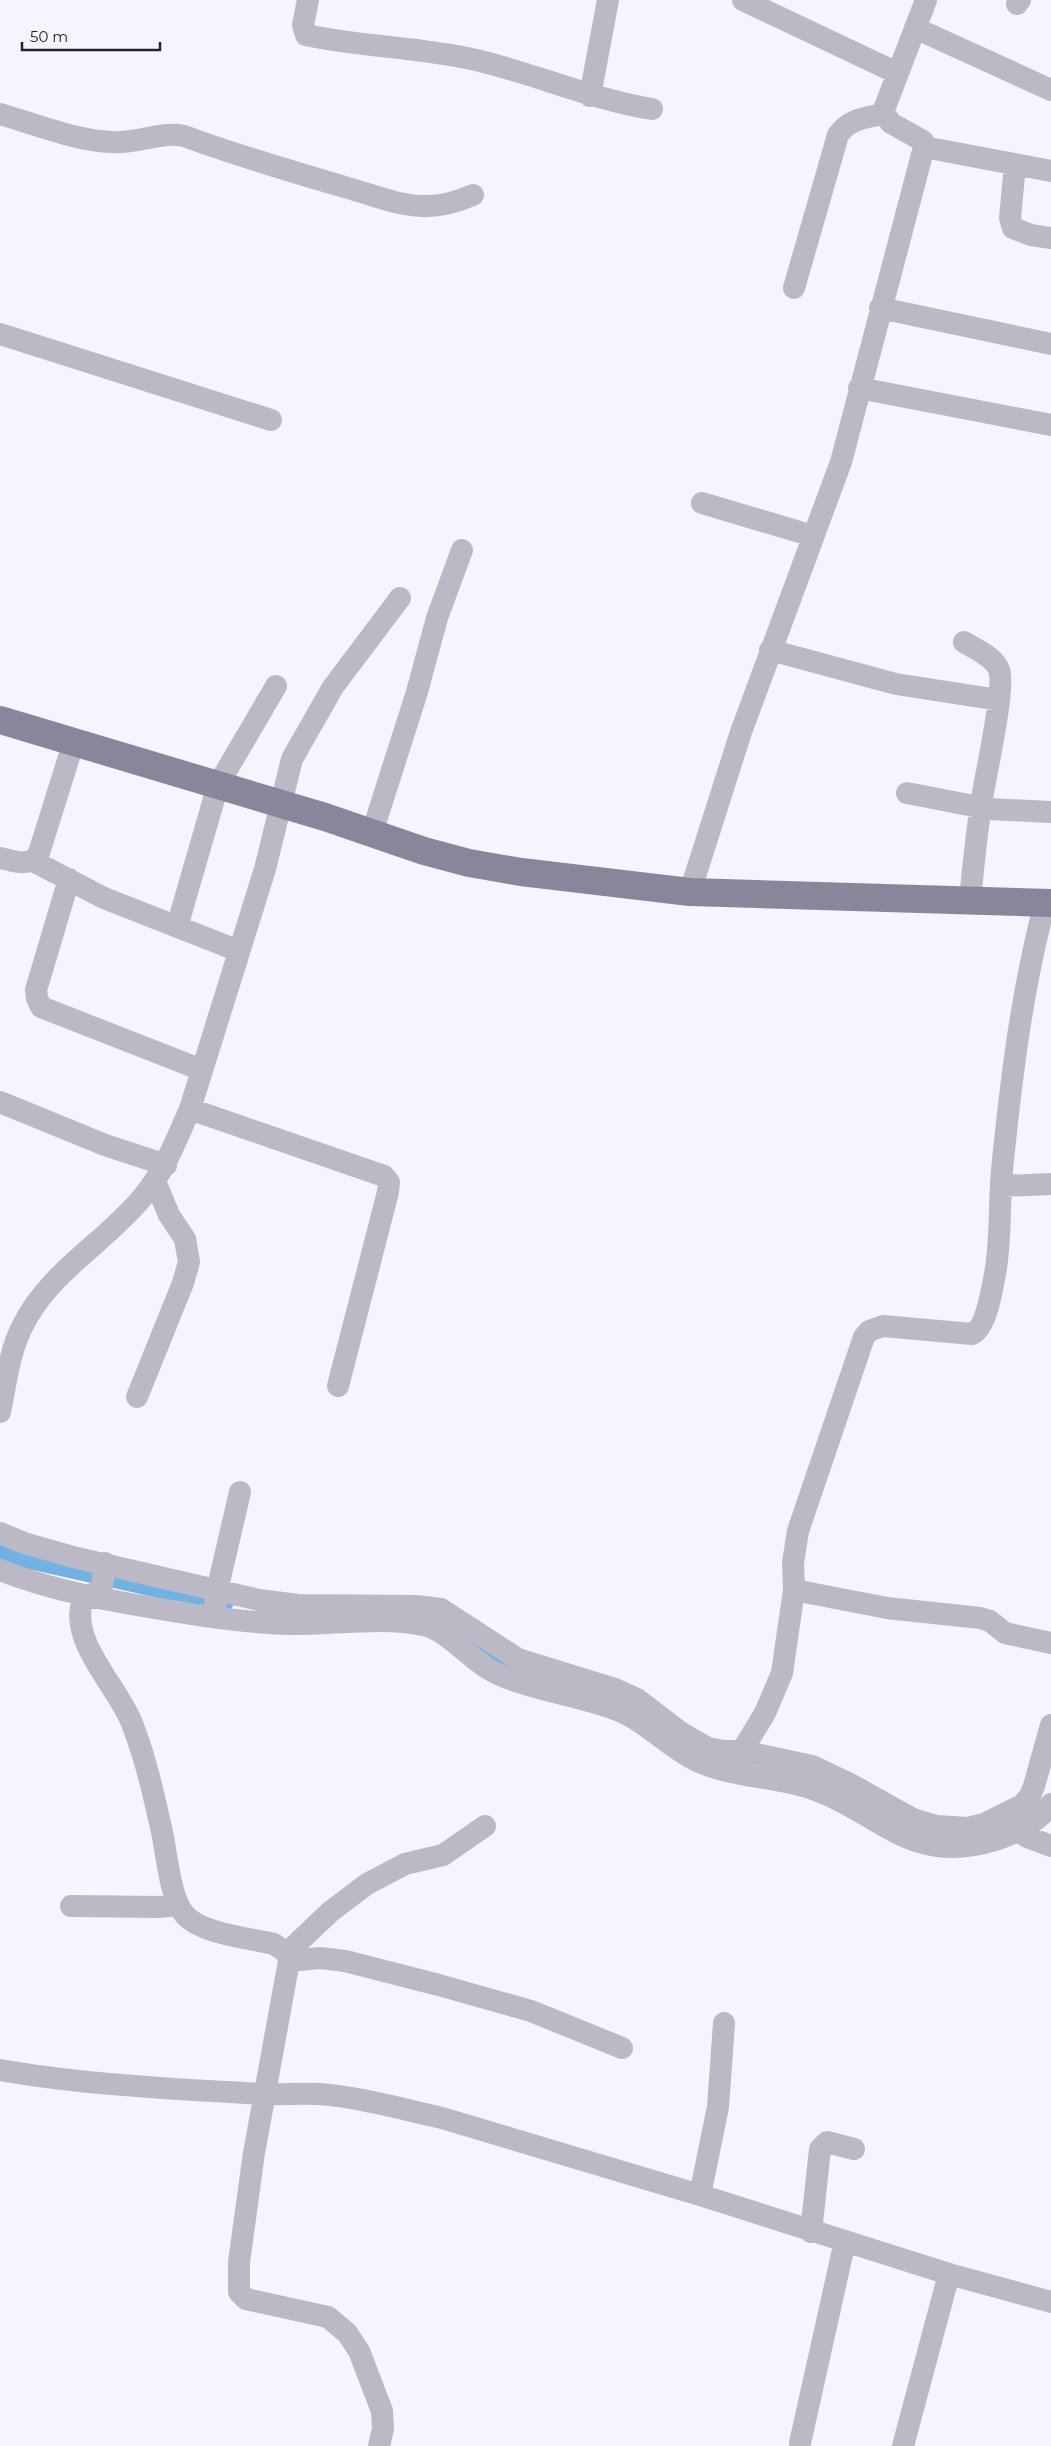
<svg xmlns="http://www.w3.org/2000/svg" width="1051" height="2446" font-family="Montserrat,sans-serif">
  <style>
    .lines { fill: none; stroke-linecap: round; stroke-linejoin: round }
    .canal { stroke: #71b2e5; stroke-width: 19 }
    .minor { stroke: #bab9c5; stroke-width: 22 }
    .major { stroke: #89869c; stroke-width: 28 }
  </style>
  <rect width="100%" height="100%" fill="#f7f3ff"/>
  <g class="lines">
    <!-- canal -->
    <path class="canal" d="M0,1548L14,1556L224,1603
      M459,1629L483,1651L510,1659"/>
    <!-- minor -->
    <path class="minor" d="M308,0L303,25L306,35C362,47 420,47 476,60C536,74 591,99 652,109
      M743,0L897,73
      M1017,4L1020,0
      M915,28L1051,90
      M590,96L608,0
      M0,114C35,124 76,141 112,142C137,144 160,131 184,136C238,156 293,172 348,188C373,195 396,205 422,206C440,207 457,202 473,195
      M924,147L1051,171
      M1015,165L1010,218L1013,228L1031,235L1051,238
      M794,288L838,135C849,119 865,118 883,114
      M880,308L1051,344
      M0,334L271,420
      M859,388L1051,425
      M702,503L813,536
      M964,642C975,649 995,657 999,670C1006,688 984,781 981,805C976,837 973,869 970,900
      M770,650L896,684L999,700
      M907,793L989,809L1051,812
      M372,833L417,692L437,618L462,550
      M0,858C14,861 26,867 38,856L74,741
      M33,861L104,898L239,951
      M69,879L36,990L37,998L41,1007L202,1070
      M690,892L741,732L841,462L924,147L923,141L891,123L883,112L926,0
      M177,927L218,785L276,686
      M0,1102L105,1145L166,1165
      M1001,1186L1051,1184
      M338,1386L388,1192L389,1182L384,1176L190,1109L265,869L292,759L333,687L400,598
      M137,1397L183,1283L189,1262L185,1239L169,1215L155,1181
      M0,1412C6,1383 9,1353 22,1327C48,1273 103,1244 141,1199C164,1172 176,1141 190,1109
      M0,1533L24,1543L77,1558L259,1600L298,1605L416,1606L441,1609L518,1659L615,1689L637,1699L680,1732L708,1748L724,1751H742L812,1766L852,1785L913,1819L936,1826L968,1828L984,1824L1022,1805L1030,1796L1034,1786L1051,1725
      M105,1563L102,1587L82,1603C70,1643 120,1689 133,1726C146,1760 154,1796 162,1832C167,1855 170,1899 185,1915C202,1934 249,1938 274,1944L287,1953L289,1961L254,2153L239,2262V2292L246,2299L328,2317L347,2333L359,2351L382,2411L383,2429L379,2446
      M0,1570C42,1587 86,1596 131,1604C183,1613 235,1622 287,1624C330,1625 383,1616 423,1625C449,1630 472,1663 498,1674C536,1691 578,1695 617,1710C646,1721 669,1748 697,1761C732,1777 771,1776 807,1787C879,1810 909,1867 995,1840C1017,1833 1038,1823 1051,1804
      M794,1590L887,1608L980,1618L990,1621L1005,1633L1051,1643
      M215,1606L217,1591L240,1492
      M739,1764L742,1751L765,1713L782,1673L794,1590L793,1563L798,1531L864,1337L869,1331L883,1326L972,1334C987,1328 993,1284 996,1268C1001,1236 999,1202 1002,1170C1011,1080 1022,989 1045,903
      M1020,1830L1027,1837L1051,1846
      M71,1906L159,1907L177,1905
      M287,1953L330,1912L367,1884L405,1864L443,1855L485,1826
      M289,1961L320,1958L345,1961L439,1985L531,2011L622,2048
      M0,2070C87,2085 174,2089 262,2094C284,2095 308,2092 330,2095C368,2099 406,2110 442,2118L700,2195L949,2274L1051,2302
      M700,2195L718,2107L724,2023
      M811,2232L820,2149L827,2142L854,2149
      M800,2443L845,2241
      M903,2446L949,2274"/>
    <!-- major -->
    <path class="major" d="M0,720L325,817L424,851L469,863L521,872L690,892L1051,903"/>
  </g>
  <!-- scale -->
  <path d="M22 42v8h138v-8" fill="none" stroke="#24212b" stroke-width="2.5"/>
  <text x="30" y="42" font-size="15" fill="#24212b" stroke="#f7f3ff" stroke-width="4" paint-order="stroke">50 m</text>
</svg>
